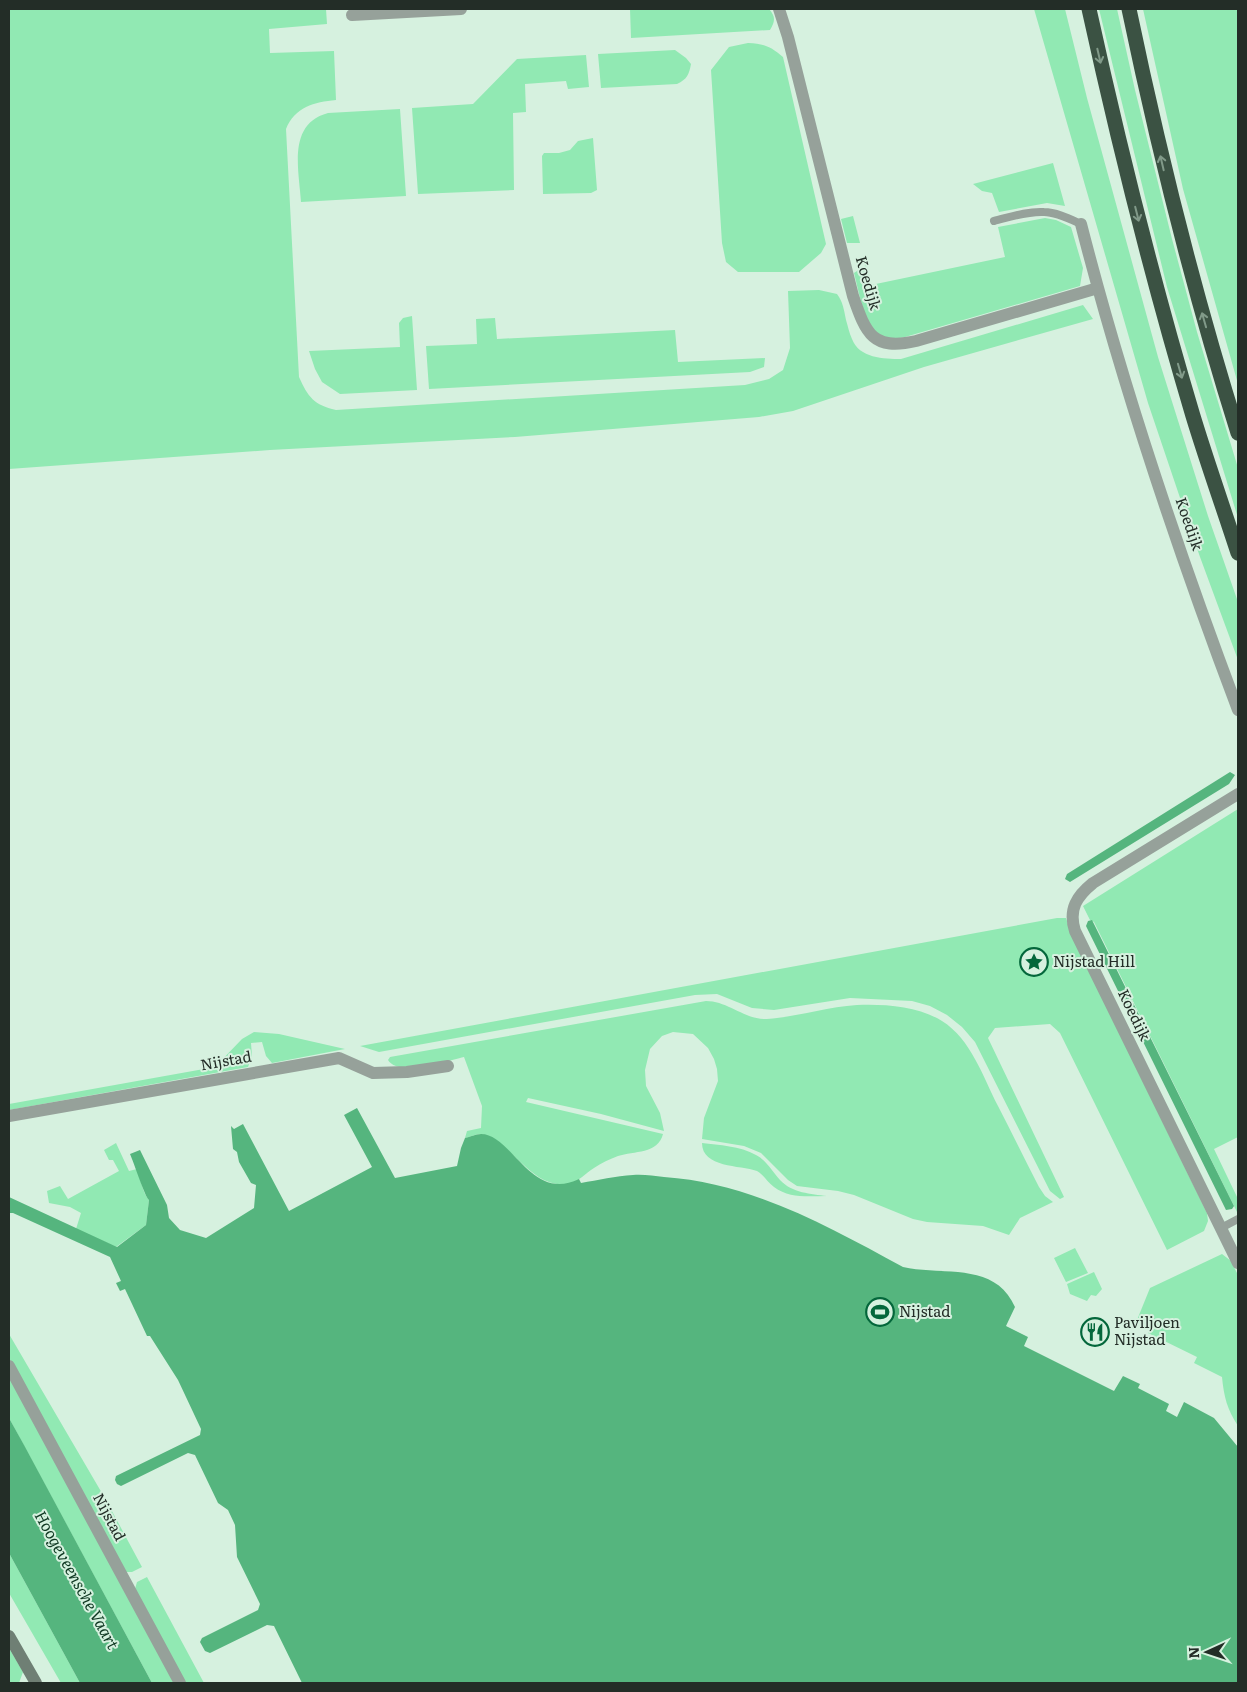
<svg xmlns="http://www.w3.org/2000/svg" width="1247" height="1692" font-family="Literata,serif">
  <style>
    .green { fill: #91e9b3 }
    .water { fill: #55b57e }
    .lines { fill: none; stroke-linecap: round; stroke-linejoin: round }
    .lane { stroke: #96a19a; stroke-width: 8 }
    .street { stroke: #96a19a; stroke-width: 12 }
    .secondary { stroke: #6f7f74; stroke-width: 12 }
    .highway { stroke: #3b5243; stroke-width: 15 }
    .oneway { stroke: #819a89 }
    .labels { text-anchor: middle; stroke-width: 4; stroke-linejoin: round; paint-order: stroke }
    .street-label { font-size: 15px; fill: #232d27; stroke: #d6f1df }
    .poi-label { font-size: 15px; fill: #232d27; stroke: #d6f1df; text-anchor: start }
    .water-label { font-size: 16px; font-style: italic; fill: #0e3721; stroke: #d6f1df }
  </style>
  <rect width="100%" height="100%" fill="#d6f1df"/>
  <!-- green -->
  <path class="green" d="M9,9H326L327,24L269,29L270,53L334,51L336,100C314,102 295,107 286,129L299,377C308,397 314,405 336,410L745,385L769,379L783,370L790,348L788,291L819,290L837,294C843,302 844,310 846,320C848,326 849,333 852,339C859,358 884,359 901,359L1083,305L1093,319L924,367L793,411L759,417L515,437L270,450L9,469Z
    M630,9H769C776,17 775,21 770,30L631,38Z
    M1034,9H1065L1087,98L1158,357L1208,516L1238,602V660L1200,557L1148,403Z
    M1099,9H1117L1135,90L1172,239L1197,332L1238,468V518L1167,287Z
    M1143,9H1238V384L1183,189Z
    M748,43C765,44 770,46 783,57L826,244L821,253L799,272H738L726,262L722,243L711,70L729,47Z
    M675,50L686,58L691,64C689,75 687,79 677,84L601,88L598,54Z
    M586,55L589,87L568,89L566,81L525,84L526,112L513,113L514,190L418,194L412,108L473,104L517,59Z
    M400,109L406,196L301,202C299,170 287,124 328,113Z
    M593,138L597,190L591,193L543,194L542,156L544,153H559L570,150L578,141Z
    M1053,163L1065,206L1047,203L999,212L992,193L982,191L973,184Z
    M853,216L860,243H847L841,219Z
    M1045,218L1056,220L1071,227L1083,268L1080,286L905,337C900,338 894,339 889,339C865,336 859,291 854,273L866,265L871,285L1005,257L998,227Z
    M412,316L417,390L340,394L322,382L315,369L309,351L400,347L399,323L403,318Z
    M495,318L497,339L675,330L678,362L765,358L764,367L750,372L429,389L426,346L477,344L476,319Z
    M1238,809V1137L1214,1149L1238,1199V1212H1237L1094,922L1090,920L1083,906Z
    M1057,918H1066L1072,936L1207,1213L1208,1221L1204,1231L1167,1250L1060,1033L1050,1024L995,1028L988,1038L1064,1197L1060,1199L1050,1191L975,1042L962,1027L947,1015L930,1006L912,1001L850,998L774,1010L752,1008L717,994L695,995L379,1052L360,1046Z
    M706,1001C728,1001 745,1020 767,1019C797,1017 826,1007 857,1005C885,1004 918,1006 942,1021C971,1039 983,1077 998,1106C1012,1133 1025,1160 1039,1187L1045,1196L1053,1202L1020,1218L1009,1235L983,1226L927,1222L913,1219L854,1195L838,1191L797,1186L788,1180L761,1153L744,1146L702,1139L704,1118L718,1081L717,1069L714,1059L708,1048L693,1034L673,1032L662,1036L650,1049L645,1070L646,1086L660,1113L664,1131L601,1114L528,1098L526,1102L663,1134C658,1154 634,1151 618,1156C610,1159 601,1163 594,1168C586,1173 578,1182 568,1184C563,1185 554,1184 549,1182C526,1175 500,1134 480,1134C476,1134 470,1137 465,1138L467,1131L481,1128L482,1106L464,1057C447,1061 398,1077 388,1060L390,1057Z
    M254,1032L279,1034L345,1049L272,1063L266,1056L262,1042L251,1043L252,1056L248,1067L9,1110V1104L215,1067L242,1039Z
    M116,1143L129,1171L137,1169C141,1179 142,1192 149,1200L146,1225L116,1247L76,1229L81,1213L70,1207L49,1203L47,1191L60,1186L68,1199L119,1171L113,1160H109L104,1150Z
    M702,1143C719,1145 740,1146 756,1155C766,1160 772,1171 780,1180C792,1193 811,1194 827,1196C809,1196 790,1199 774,1187C767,1182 764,1175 757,1171C740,1165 702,1168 702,1143Z
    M1075,1248L1088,1273L1066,1282L1054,1258Z
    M1222,1254L1231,1261L1238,1275V1426C1227,1409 1224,1397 1222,1377L1194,1363L1197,1357L1148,1333L1150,1327L1137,1320L1150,1288Z
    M1094,1272L1102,1289L1096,1296L1091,1295L1087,1301L1070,1294L1067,1284Z
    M9,1334L106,1500L142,1567L132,1572H126L9,1358Z
    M9,1375L175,1683H152L9,1418Z
    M9,1553L80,1683H61L9,1593Z
    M147,1577L204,1683H185L135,1589L137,1582Z
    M9,1648L23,1672L19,1683H9Z"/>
  <!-- water -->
  <path class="water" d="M1230,772L1235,775L1229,784L1070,882L1065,879L1067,874Z
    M1092,920L1234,1206L1232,1209L1226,1210L1086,926L1088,921Z
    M357,1108L395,1178L457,1166L461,1148L465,1138C470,1137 476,1134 481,1134C512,1134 531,1203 579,1179L581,1183C598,1180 616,1176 633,1175C643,1174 654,1176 664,1177C751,1183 828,1226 903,1267C942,1276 995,1261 1015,1307L1006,1326L1028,1337L1024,1346L1114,1391L1123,1376L1140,1384L1138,1388L1169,1404L1166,1411L1177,1417L1184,1402L1214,1418L1238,1447V1683H302L274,1626L267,1625L210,1653L205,1651L200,1642L202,1638L258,1610L260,1604L237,1557L235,1525L228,1510L218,1503L195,1455L188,1453L121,1486L117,1484L115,1480L116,1476L200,1435L201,1429L178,1380L150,1336H147L125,1289L120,1291L116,1283L121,1281L110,1257L13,1213H9V1197L117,1247L146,1225L149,1200C145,1197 134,1163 130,1154L140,1150L167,1205L169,1218L180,1230L206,1238L254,1208L256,1185L251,1183L239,1162L237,1152L233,1149L231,1126L234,1129L243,1124L289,1211L372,1167L344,1115Z
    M9,1418L24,1445L152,1683H80L9,1553Z"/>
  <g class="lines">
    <!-- lane -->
    <path class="lane" d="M994,221C1010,217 1027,211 1044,212C1056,212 1070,219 1081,224
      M1221,1228L1238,1219"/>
    <!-- street -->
    <path class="street" d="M779,9L788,37L853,296C866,334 873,351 916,341L1098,288
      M352,15L461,9
      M1081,224C1123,388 1178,551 1238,710
      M1238,794L1093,883C1077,896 1068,909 1075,931L1238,1263
      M9,1116L339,1058L373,1073L407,1072L448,1066
      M9,1366L180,1683"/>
    <!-- secondary -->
    <path class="secondary" d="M9,1636L36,1683"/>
    <!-- highway -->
    <path class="highway" d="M1089,9C1119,146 1153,282 1193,416C1207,462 1223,507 1238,553
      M1129,9C1159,153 1194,293 1238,433"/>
  </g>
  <!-- one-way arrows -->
  <defs><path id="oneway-shaft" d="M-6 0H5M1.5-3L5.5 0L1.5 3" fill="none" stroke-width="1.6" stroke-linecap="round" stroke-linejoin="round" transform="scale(1.25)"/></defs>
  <g class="oneway">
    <use href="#oneway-shaft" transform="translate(1099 56) rotate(77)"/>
    <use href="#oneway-shaft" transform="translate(1162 163) rotate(-103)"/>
    <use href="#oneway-shaft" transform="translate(1137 214) rotate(76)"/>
    <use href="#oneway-shaft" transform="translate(1204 320) rotate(-106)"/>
    <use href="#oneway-shaft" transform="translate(1180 371) rotate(74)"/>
  </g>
  <!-- icons -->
  <defs>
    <symbol id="sight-ring" viewBox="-11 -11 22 22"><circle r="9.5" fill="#d6f1df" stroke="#04673b" stroke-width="1.5"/><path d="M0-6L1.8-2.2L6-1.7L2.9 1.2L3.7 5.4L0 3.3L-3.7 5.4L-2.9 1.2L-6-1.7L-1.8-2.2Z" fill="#04673b"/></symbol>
    <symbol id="stadium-ring" viewBox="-11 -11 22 22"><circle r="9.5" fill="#d6f1df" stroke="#04673b" stroke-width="1.5"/><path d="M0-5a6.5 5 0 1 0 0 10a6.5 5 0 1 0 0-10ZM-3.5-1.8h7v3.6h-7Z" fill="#04673b"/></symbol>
    <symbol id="restaurant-ring" viewBox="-11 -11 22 22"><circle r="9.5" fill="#d6f1df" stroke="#04673b" stroke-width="1.5"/><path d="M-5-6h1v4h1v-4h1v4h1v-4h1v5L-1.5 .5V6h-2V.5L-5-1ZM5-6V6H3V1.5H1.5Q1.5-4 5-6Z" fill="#04673b"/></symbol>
  </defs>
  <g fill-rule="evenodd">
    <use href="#sight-ring" x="1018" y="946" width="32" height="32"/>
    <use href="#stadium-ring" x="864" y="1296" width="32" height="32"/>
    <use href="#restaurant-ring" x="1079" y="1316" width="32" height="32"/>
  </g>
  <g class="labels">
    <!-- street labels -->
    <g class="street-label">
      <text transform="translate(868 283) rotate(74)" y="5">Koedijk</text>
      <text transform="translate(1189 524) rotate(71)" y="5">Koedijk</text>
      <text transform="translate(1134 1015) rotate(64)" y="5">Koedijk</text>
      <text transform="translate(226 1061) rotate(-10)" y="5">Nijstad</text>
      <text transform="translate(109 1517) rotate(62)" y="5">Nijstad</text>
    </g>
    <!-- poi labels -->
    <g class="poi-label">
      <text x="1053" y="967">Nijstad Hill</text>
      <text x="899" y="1317">Nijstad</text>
      <text x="1114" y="1328">Paviljoen<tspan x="1114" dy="17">Nijstad</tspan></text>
    </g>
    <!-- water labels -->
    <g class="water-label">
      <text transform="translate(77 1580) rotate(61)" y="6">Hoogeveensche Vaart</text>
    </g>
  </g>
  <!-- border -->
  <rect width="1247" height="1692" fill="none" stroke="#232d27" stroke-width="20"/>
  <!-- north arrow -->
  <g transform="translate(1207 1652) rotate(267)" stroke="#d6f1df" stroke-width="4" paint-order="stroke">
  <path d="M0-4L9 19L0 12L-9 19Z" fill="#232d27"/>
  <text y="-8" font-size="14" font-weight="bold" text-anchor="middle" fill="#232d27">N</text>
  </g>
</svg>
